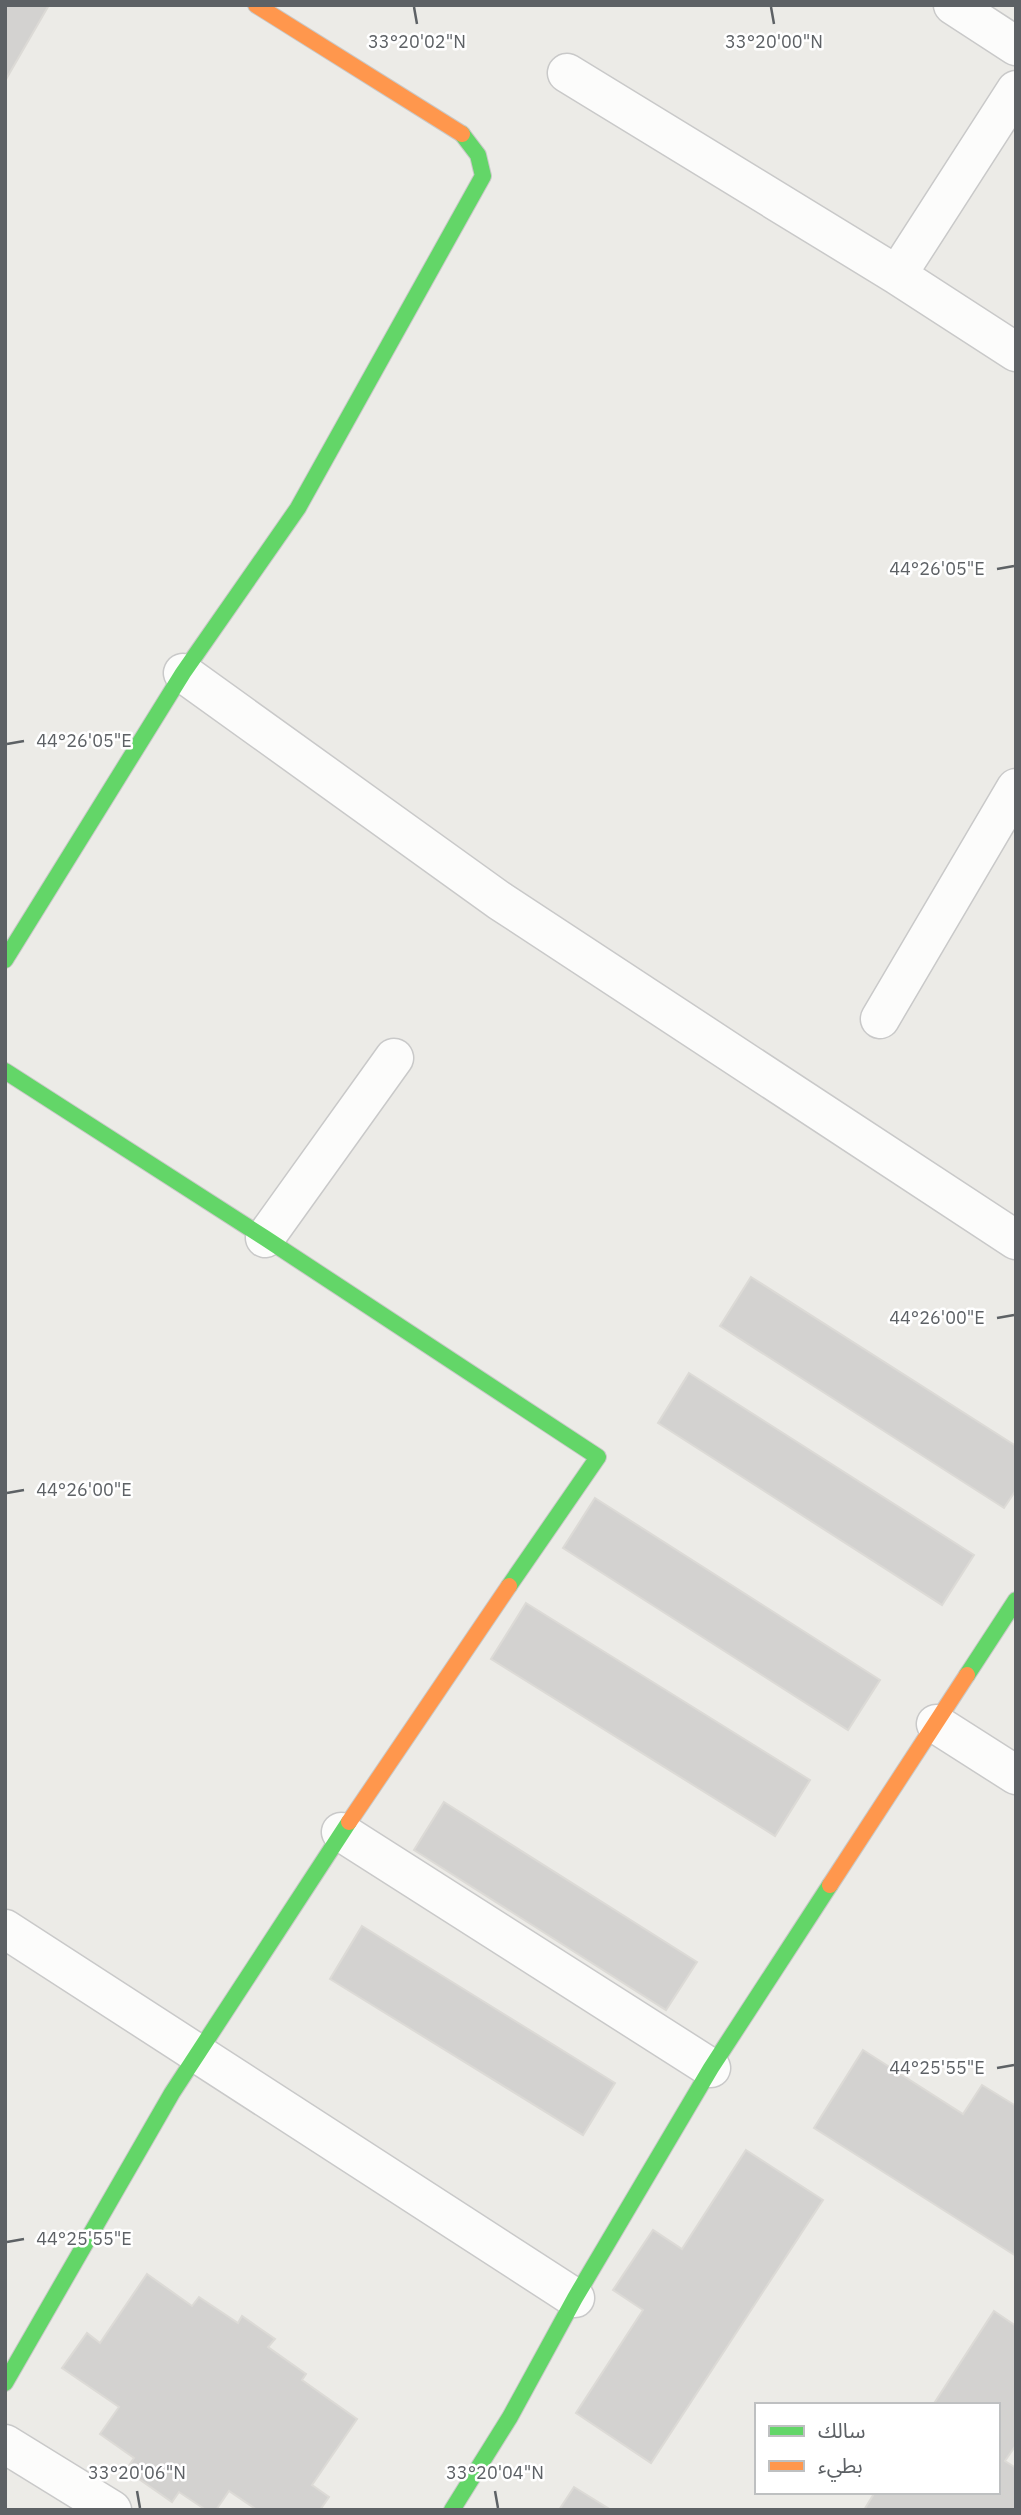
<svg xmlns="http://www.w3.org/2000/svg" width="1021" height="2515" font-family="'IBM Plex Sans','Noto Sans Arabic',sans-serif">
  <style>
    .building { fill: #d3d2d0; stroke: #dcdad6; stroke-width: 2 }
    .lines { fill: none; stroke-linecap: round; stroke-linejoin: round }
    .street-casing { stroke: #c9c9c9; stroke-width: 41 }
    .fast-casing { stroke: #c9c9c8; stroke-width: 18 }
    .slow-casing { stroke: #c9c9c8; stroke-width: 18 }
    .street { stroke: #fcfcfb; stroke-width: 38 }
    .fast { stroke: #63d668; stroke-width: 16 }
    .slow { stroke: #ff974d; stroke-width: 16 }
    .ticks { fill: none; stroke: #5d6165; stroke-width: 2.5 }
    .ticks-label { font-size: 18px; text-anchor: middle; fill: #5d6165; stroke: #fff; stroke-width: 5; stroke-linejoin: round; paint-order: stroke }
  </style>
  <rect width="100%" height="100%" fill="#ecebe7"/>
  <!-- building -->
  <path class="building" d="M5,5H49L5,81Z
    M751,1277L1016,1446V1490L1004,1508L720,1326Z
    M689,1373L974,1555L942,1605L658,1423Z
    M595,1498L880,1680L848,1730L563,1548Z
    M526,1603L810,1780L775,1836L491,1659Z
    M444,1802L697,1962L666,2010L414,1850Z
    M362,1926L615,2083L583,2135L330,1979Z
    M863,2050L963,2114L982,2085L1016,2106V2256L814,2128Z
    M746,2150L823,2200L651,2463L576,2413L643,2310L613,2290L653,2230L682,2249Z
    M147,2274L192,2306L199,2297L238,2323L242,2316L275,2339L268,2347L306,2374L302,2380L357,2419L312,2485L329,2497L320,2510H257L229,2491L216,2510H206L179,2492L172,2502L126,2470L134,2458L100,2434L119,2407L62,2368L87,2333L100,2343Z
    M994,2311L1016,2326V2445L1005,2461L1016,2468L1015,2510H864L875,2492H998V2405H933Z
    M574,2487L611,2510H559Z"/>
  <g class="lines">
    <defs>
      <path id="street" d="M953,5L1016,46
        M567,73L897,275L1016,352
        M897,275L1016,90
        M183,673L500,901L1016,1240
        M880,1019L1016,788
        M265,1238L394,1058
        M936,1724L1016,1775
        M341,1832L711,2068
        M5,1929L575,2298
        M5,2444L112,2510"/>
      <path id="fast" d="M5,960L183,673L298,508L483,176L478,155L462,134
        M5,1071L265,1238L598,1457L509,1586
        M967,1675L1016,1600
        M5,2383L172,2093L349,1822
        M452,2510L510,2417L575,2298L711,2068L830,1885"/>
      <path id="slow" d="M256,5L462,134
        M349,1822L509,1586
        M830,1885L967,1675"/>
    </defs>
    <!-- street casing -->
    <use href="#street" class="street-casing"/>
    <!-- fast casing -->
    <use href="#fast" class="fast-casing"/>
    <!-- slow casing -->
    <use href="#slow" class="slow-casing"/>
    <!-- street -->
    <use href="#street" class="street"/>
    <!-- fast -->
    <use href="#fast" class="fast"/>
    <!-- slow -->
    <use href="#slow" class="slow"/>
  </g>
  <!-- ticks -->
  <path class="ticks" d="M414,7L417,24M771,7L774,24M997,569L1014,566M7,744L24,741M997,1318L1014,1315M7,1493L24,1490M997,2068L1014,2065M7,2242L24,2239M137,2491L140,2508M495,2491L498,2508"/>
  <g class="ticks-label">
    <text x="417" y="48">33°20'02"N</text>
    <text x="774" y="48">33°20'00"N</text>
    <text x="937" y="575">44°26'05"E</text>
    <text x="84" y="747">44°26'05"E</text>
    <text x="937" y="1324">44°26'00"E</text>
    <text x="84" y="1496">44°26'00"E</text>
    <text x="937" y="2074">44°25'55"E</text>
    <text x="84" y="2245">44°25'55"E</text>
    <text x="137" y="2479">33°20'06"N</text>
    <text x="495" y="2479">33°20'04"N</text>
  </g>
  <!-- border -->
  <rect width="1021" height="2515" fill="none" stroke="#5d6165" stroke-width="14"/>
  <!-- legend -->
  <rect x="755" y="2403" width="245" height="91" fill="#ffffff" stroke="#bec0c1" stroke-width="2"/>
  <rect x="769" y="2426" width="35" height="10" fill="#63d668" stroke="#bec0c1" stroke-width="2"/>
  <text x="818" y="2438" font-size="21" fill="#5d6165">سالك</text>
  <rect x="769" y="2461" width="35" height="10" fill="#ff974d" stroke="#bec0c1" stroke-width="2"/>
  <text x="818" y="2473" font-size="21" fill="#5d6165">بطيء</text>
</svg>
